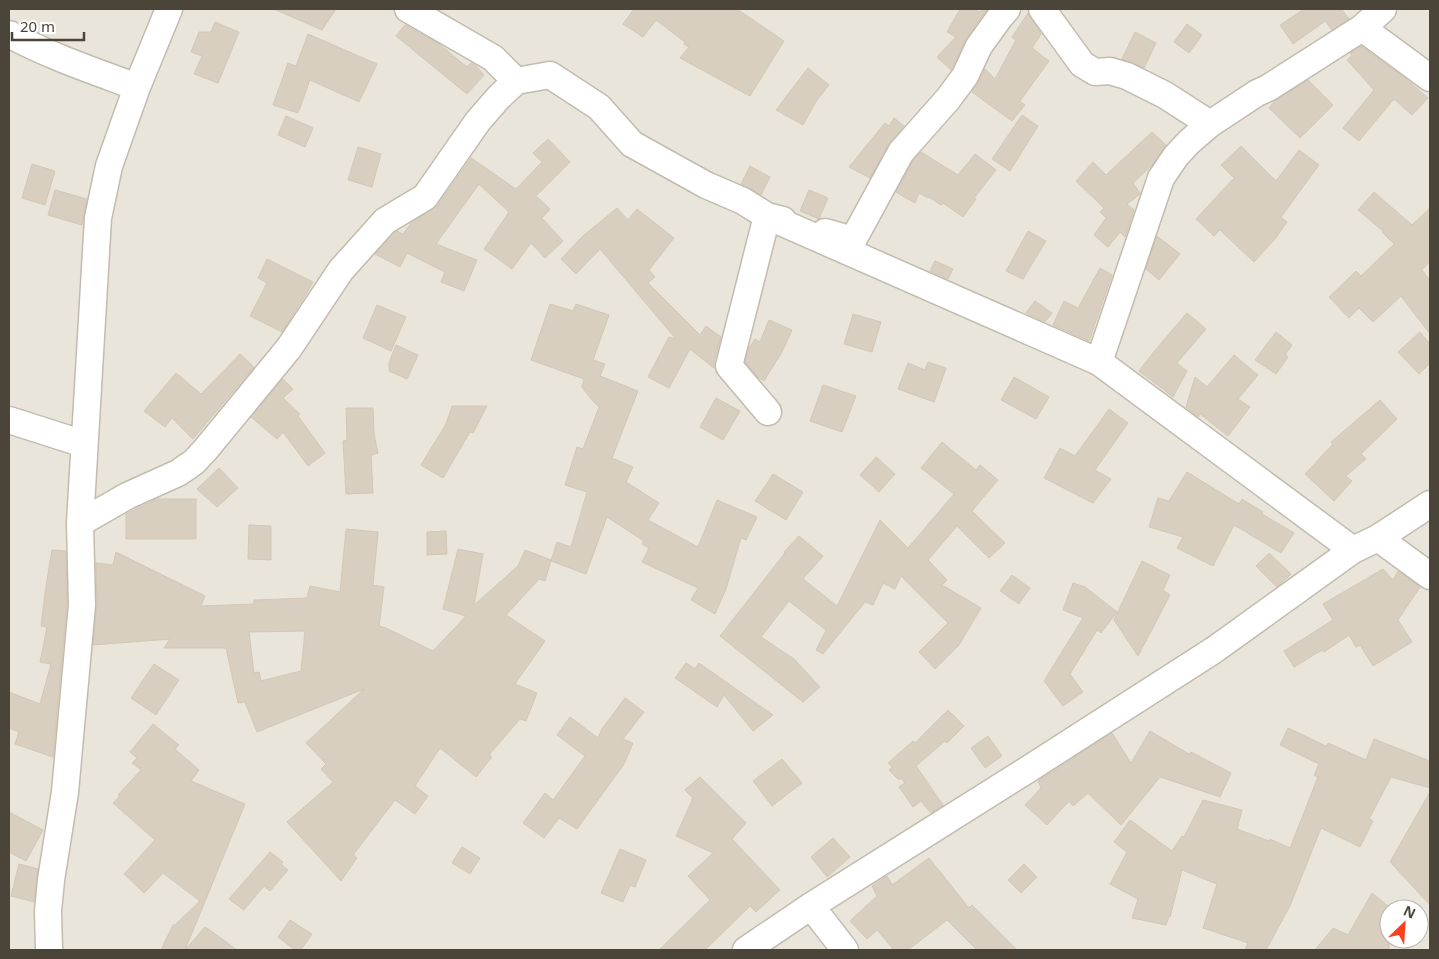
<svg xmlns="http://www.w3.org/2000/svg" width="1439" height="959" font-family="'Noto Sans',sans-serif">
  <style>
    .residential { fill: #eae5da; fill-rule: evenodd }
    .building { fill: #d8cfc1; stroke: #d3c7b4; fill-rule: evenodd }
    .lines { fill: none; stroke-linecap: round; stroke-linejoin: round }
    .minor-casing { stroke: #c2bbae; stroke-width: 29 }
    .minor { stroke: #fff; stroke-width: 26 }
  </style>
  <rect width="100%" height="100%" fill="#f6f3ec"/>
  <!-- residential -->
  <path class="residential" d="M9,9H1430V950H9ZM1389,909H1419V939H1389Z"/>
  <!-- building -->
  <path class="building" d="M274,9H336L322,30Z
    M634,9H737L784,41L750,96L680,58L689,47L684,44L685,42L656,20L643,37L623,24Z
    M960,9H973L980,12L983,9H987L967,37L951,70L937,57L956,37L947,32Z
    M1304,9H1343L1342,10L1349,19L1332,30L1325,21L1293,44L1280,25Z
    M1028,13L1041,34L1032,48L1049,61L1020,101L1025,105L1012,121L972,92L978,83L985,69L995,79L1016,40L1012,37Z
    M215,22L239,32L218,83L194,74L202,56L191,52L199,32H211Z
    M1187,24L1202,35L1189,53L1174,42Z
    M405,25L439,44L467,67L471,63L475,65L484,75L467,94L396,36Z
    M1135,32L1156,43L1144,68L1122,59Z
    M308,34L377,64L359,102L310,80L298,113L273,105L288,63L296,66Z
    M1361,46L1406,79L1428,98L1412,115L1394,99L1359,141L1343,128L1374,90L1347,60L1352,55L1350,53Z
    M808,68L829,85L817,100L803,125L776,110Z
    M1308,80L1333,105L1300,138L1269,108L1275,101Z
    M1022,115L1038,126L1010,171L992,159Z
    M286,116L313,128L305,147L278,135Z
    M894,118L904,126L888,145L870,178L849,167L885,123L889,126Z
    M1152,132L1166,145L1153,164L1133,183L1140,193V194L1127,204L1134,210L1125,237L1120,232L1108,247L1094,235L1106,218L1100,212L1104,208L1076,181L1093,162L1106,175Z
    M548,139L570,162L536,196L550,209L542,218L563,241L545,258L531,243L512,269L484,249L509,212L479,184L436,244L477,260L464,291L441,282L445,272L407,253L400,267L375,254L395,233L397,231L403,234L411,223L437,206L471,158L516,189L542,162L533,153Z
    M1241,146L1276,181L1299,150L1319,165L1281,217L1287,222L1275,239L1254,262L1220,230L1214,236L1196,219L1234,178L1221,165Z
    M358,147L381,154L372,187L348,180Z
    M921,152L958,175L975,154L996,170L974,198L976,199L963,217L943,203L941,205L929,197L928,198L919,193L915,203L896,192L913,161Z
    M32,164L55,171L45,205L22,198Z
    M750,166L770,177L761,195L741,184Z
    M55,190L87,199L82,225L48,215Z
    M809,190L828,198L819,219L800,211Z
    M1374,192L1412,225L1430,208V261L1422,270L1430,281V334L1401,296L1373,322L1359,308L1349,318L1329,297L1356,271L1361,276L1394,244L1382,232L1383,231L1358,210Z
    M617,208L628,220L637,209L674,238L649,270L655,277L648,283L700,335L706,326L721,337L714,362V368L690,349L669,388L648,377L669,337L676,339L600,249L576,274L561,259L583,236Z
    M1028,231L1046,241L1023,279L1006,271Z
    M1157,236L1180,254L1159,280L1146,269Z
    M267,259L313,282L305,296L282,332L250,316L267,283L258,278Z
    M935,261L953,269L948,279L930,271Z
    M1100,268L1112,275L1089,341L1053,325L1064,301L1078,308Z
    M1035,301L1052,313L1045,322L1026,313Z
    M550,304L573,311L576,304L609,315L593,360L605,364L600,376L638,391L612,458L633,467L626,482L659,503L648,520L698,547L717,500L757,517L746,540L741,538L726,589L715,614L691,600L698,588L642,562L649,548L642,544L644,541L607,517L586,574L551,561L557,542L571,547L587,492L565,485L577,447L583,449L599,407L592,400L582,387L584,379L531,360Z
    M377,305L406,317L391,351L363,338Z
    M1187,313L1206,329L1177,363L1187,371L1173,397L1139,371L1157,348Z
    M853,314L881,322L872,352L844,344Z
    M769,320L792,330L782,352L764,381L758,377L745,362L749,348L755,339L760,342Z
    M1276,332L1292,345L1285,355L1288,357L1276,374L1255,360Z
    M1420,332L1430,344V363L1419,374L1398,352Z
    M396,345L418,355L407,379L389,371V363Z
    M240,354L254,367L193,439L172,418L165,427L144,411L176,373L201,394Z
    M1234,355L1258,375L1238,399L1250,407L1228,436L1200,414L1198,417L1186,407L1195,377L1207,387Z
    M928,362L946,368L934,402L898,389L908,363L925,370Z
    M1014,377L1049,397L1036,419L1001,400Z
    M283,379L293,389L283,398L300,414L298,416L325,453L308,466L283,432L277,439L251,417Z
    M823,385L856,396L842,432L810,421Z
    M716,398L740,411L723,440L700,427Z
    M1380,400L1397,419L1361,454L1366,459L1346,476L1352,481L1334,501L1305,474L1333,444L1331,442Z
    M452,406H487L473,433L470,432L443,478L421,465L446,424Z
    M346,408H373L374,434L378,453L371,455L373,493L346,494L343,441L347,440Z
    M1109,409L1128,423L1095,470L1111,479L1093,503L1044,478L1060,448L1075,456Z
    M942,442L976,470L980,465L998,480L972,511L1005,543L989,558L957,526L928,560L947,580L942,585L981,608L959,645L935,669L919,652L948,623L901,576L895,589L883,583L873,605L865,602L823,654L816,650L826,630L789,601L761,637L794,659L820,687L803,702L720,636L785,553L784,552L799,536L823,556L803,579L837,606L880,520L908,548L954,494L921,468Z
    M876,457L895,474L879,492L860,475Z
    M219,468L238,488L217,507L197,489Z
    M1187,472L1239,504L1242,499L1263,512L1262,514L1294,533L1281,553L1234,525L1213,566L1177,548L1183,537L1149,527L1158,498L1169,501Z
    M773,474L803,492L786,520L755,501Z
    M157,499H196V539H126V514Z
    M249,525L271,526V560L248,559Z
    M346,529L378,532L373,585L384,587L379,626L386,628L433,651L466,616L443,609L458,549L483,554L474,605L518,566L525,550L551,560L545,581L539,579L506,615L545,641L515,684L537,693L526,721L520,719L489,755L492,757L476,777L440,748L415,786L428,796L415,814L395,800L353,855L357,858L341,881L287,822L333,782L321,769L326,764L306,743L364,689L257,732L245,702L238,703L226,648H164L170,639L93,645L97,605L96,563L113,565L116,552L205,596L201,606L254,604V600L307,598L310,586L340,592ZM305,631L301,671L261,681L259,672L254,673L249,632Z
    M446,531L447,554L427,555V532Z
    M52,550L66,551L67,604L53,757L15,744L19,732L9,728V692L40,704L51,664L40,662L47,627L41,626L46,586Z
    M1269,553L1291,574L1277,587L1256,566Z
    M1142,561L1170,575L1163,590L1170,595L1138,656L1114,620Z
    M1383,569L1393,580L1398,571L1420,587L1398,620L1412,642L1373,666L1360,645L1356,647L1349,635L1324,652L1322,650L1294,667L1284,651L1333,620L1323,604Z
    M1012,575L1030,588L1019,604L1000,591Z
    M1073,583L1085,587L1117,612L1101,633L1097,630L1070,674L1083,692L1063,706L1044,681L1083,618L1063,610Z
    M686,663L695,669L699,663L773,715L753,731L724,695L717,707L675,678Z
    M154,664L179,680L156,715L131,698Z
    M625,698L644,712L623,739L633,743L624,764L577,829L559,818L544,838L523,823L545,793L553,800L585,756L557,735L570,717L598,738L602,729Z
    M948,710L964,726L947,743L945,741L916,766L943,805L931,813L921,801L913,807L899,787L905,783L901,778L899,780L889,770L892,767L888,763L913,741L915,743Z
    M153,724L179,745L175,749L199,770L191,781L245,804L185,950H161L173,925H175L200,901L163,873L144,893L124,874L155,840L113,803L120,796L118,795L141,770L132,763L137,758L130,752Z
    M1288,728L1326,746L1328,743L1366,760L1374,739L1430,761V788L1391,777L1369,819L1373,821L1360,847L1321,828L1290,906L1266,950H1245L1248,943L1203,928L1217,884L1182,870L1170,917L1169,916L1166,925L1132,918L1138,899L1110,884L1127,852L1114,842L1130,820L1172,851L1182,836L1184,837L1203,800L1242,810L1237,829L1269,841L1270,839L1290,848L1318,777L1314,775L1319,764L1280,745Z
    M1150,731L1189,754L1191,752L1231,773L1220,797L1160,777L1121,825L1088,793L1073,806L1069,801L1047,825L1025,805L1041,788L1038,781L1112,733L1131,763Z
    M988,736L1002,756L985,768L971,748Z
    M782,759L802,783L772,806L753,781Z
    M700,777L746,823L732,839L780,890L756,912L750,906L705,950H659L710,900L688,876L713,853L676,836L693,798L685,790Z
    M1430,792V905L1392,864H1393L1390,862Z
    M9,812L43,830L26,861L9,852Z
    M833,838L850,857L827,877L811,857Z
    M462,847L480,858L470,874L452,863Z
    M620,849L646,860L635,887L630,885L623,902L601,893Z
    M270,852L283,862L281,864L288,870L270,891L264,886L244,910L229,899Z
    M929,858L969,908L972,905L1017,950H977L947,920L908,950H894L877,930L867,939L850,921L877,896L872,886L887,876L892,885Z
    M19,864L38,869L34,902L11,896Z
    M1024,864L1037,877L1021,893L1008,880Z
    M1372,893L1389,907V950H1315L1333,928L1348,935Z
    M290,920L312,934L301,950H295L278,937Z
    M205,927L214,933L237,950H185Z"/>
  <g class="lines">
    <defs>
      <path id="minor" d="M408,9L493,58L516,81L550,75L599,107L632,144L706,185L743,201L767,216L1099,362
        M1042,9L1082,64L1095,72L1110,71L1127,76L1165,95L1210,124
        M1362,28L1383,9
        M9,34C49,56 94,71 137,87
        M825,232L853,240L901,152L948,99L965,76L979,46L1000,17L1007,9
        M768,412L729,366L767,216L783,220
        M9,420L84,444
        M80,523L127,496L178,473L194,462L206,449L289,348L341,270L385,221L425,197L478,121L499,97L516,81
        M1378,538L1430,576
        M1353,550L1099,362L1161,178L1176,156L1189,142L1210,124L1257,93L1268,88L1362,28L1430,78
        M811,906L845,950
        M49,950L48,911L51,880L65,792L82,605L80,523L98,218L109,166L137,87L169,9
        M746,950L811,906L1027,770L1214,650L1353,550L1378,538L1430,504"/>
    </defs>
    <!-- minor casing -->
    <use href="#minor" class="minor-casing"/>
    <!-- minor -->
    <use href="#minor" class="minor"/>
  </g>
  <!-- border -->
  <rect width="1439" height="959" fill="none" stroke="#4b4439" stroke-width="20"/>
  <!-- north arrow -->
  <g transform="translate(1404 924) rotate(25)"><circle r="24" fill="#ffffff" stroke="#b7b4b0"/>
  <path d="M0-4L9 19L0 12L-9 19Z" fill="#fc3f1d"/>
  <text y="-8" font-size="14" font-weight="bold" text-anchor="middle" fill="#4b4439">N</text>
  </g>
  <!-- scale -->
  <path d="M12 32v8h72v-8" fill="none" stroke="#4b4439" stroke-width="2.5"/>
  <text x="20" y="32" font-size="15" fill="#4b4439" stroke="#ffffff" stroke-width="4" paint-order="stroke">20 m</text>
</svg>
